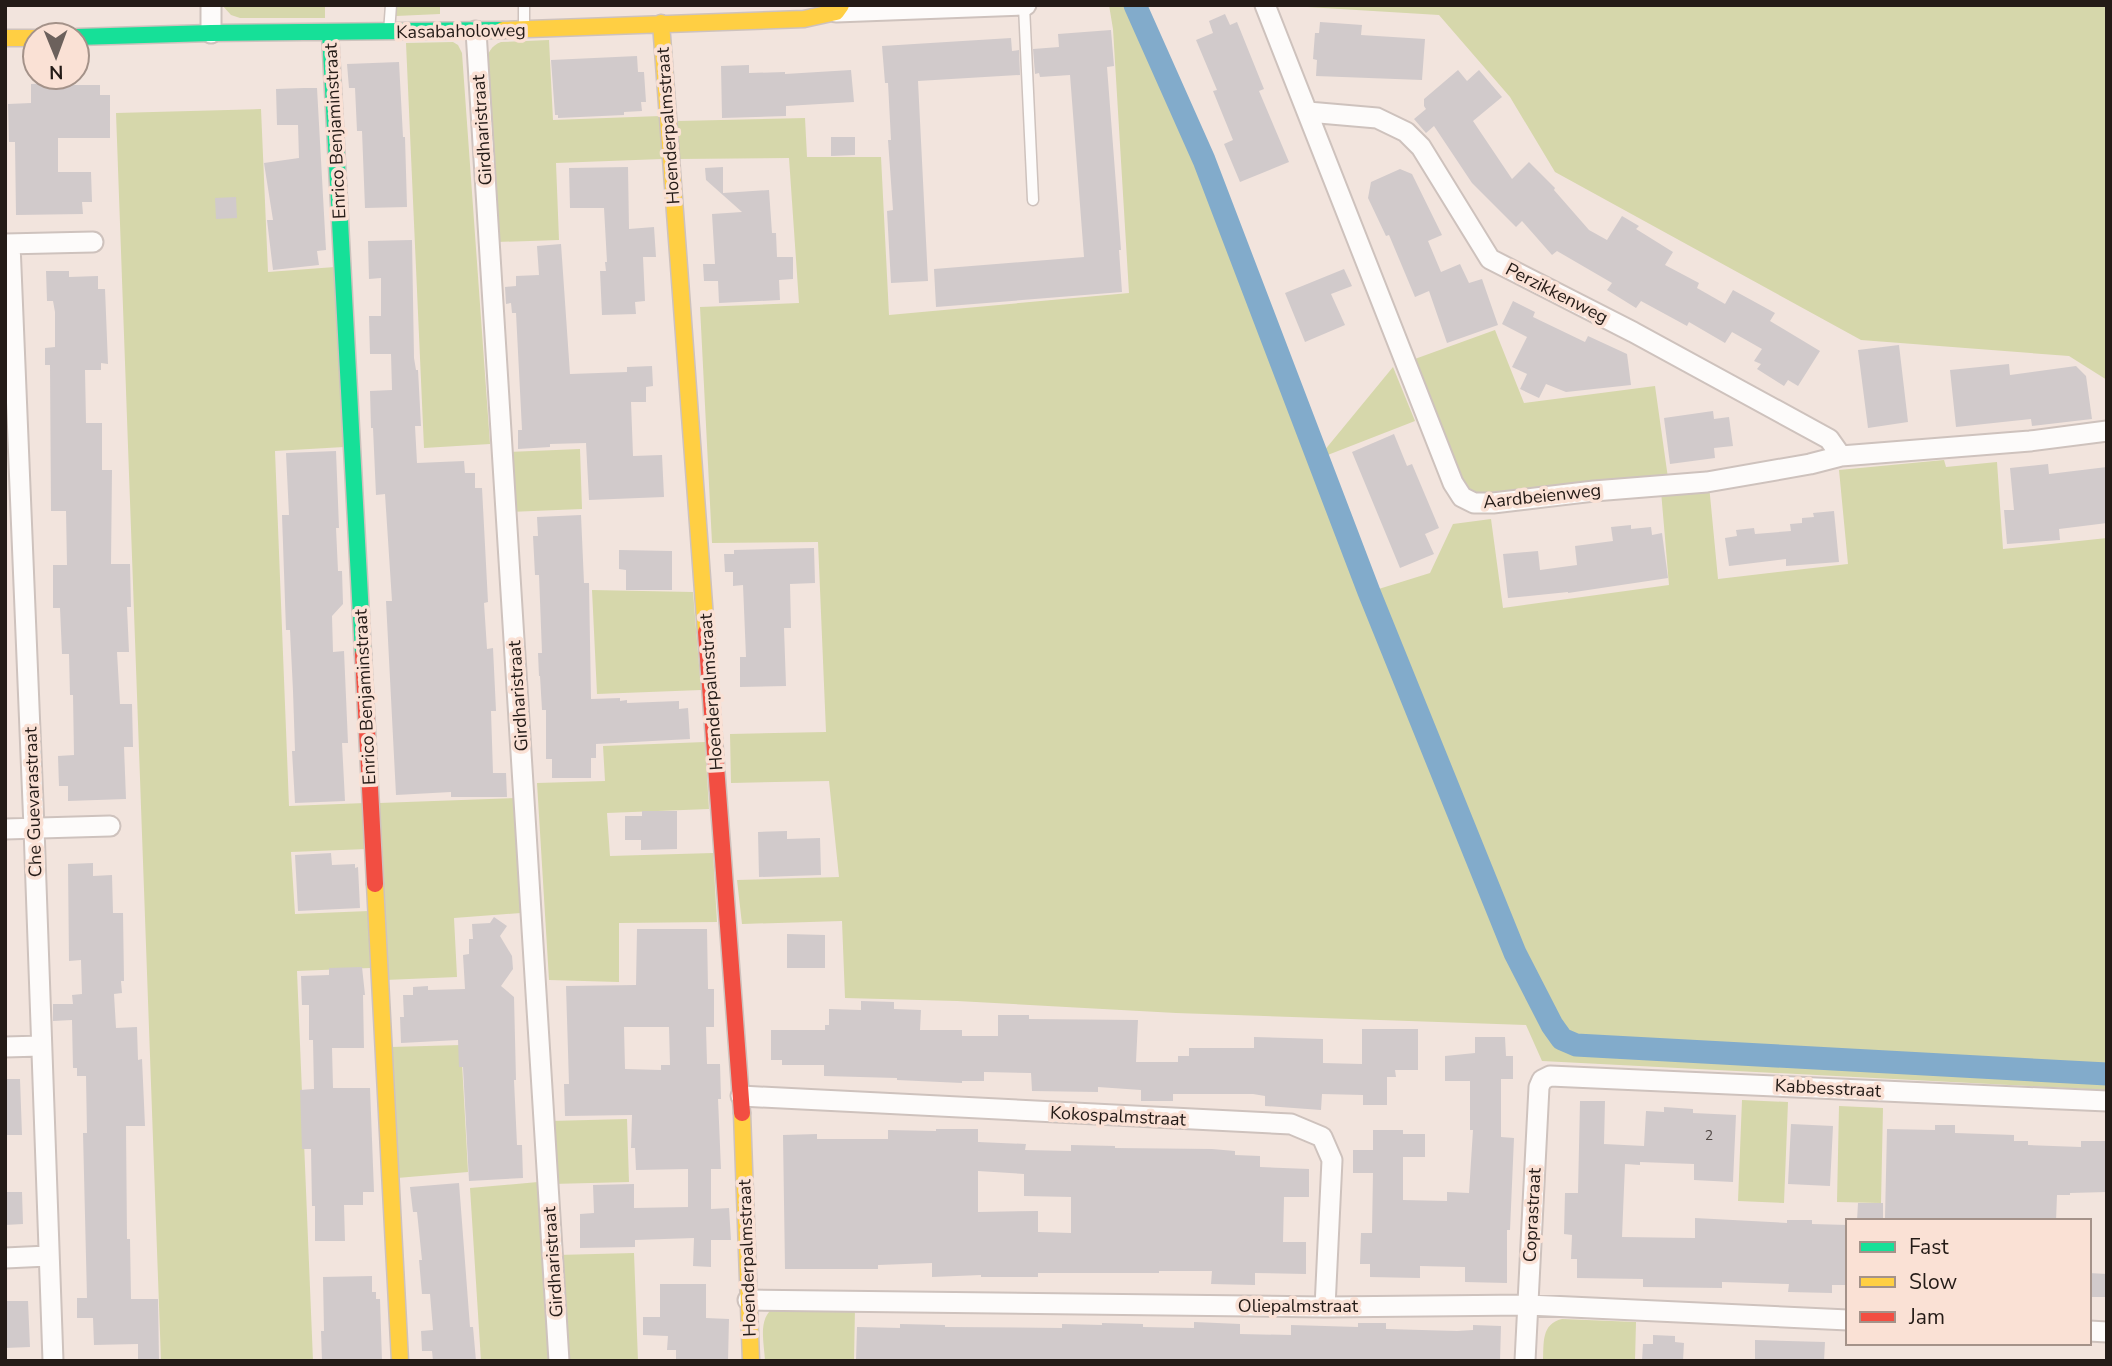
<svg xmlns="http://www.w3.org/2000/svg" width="2112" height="1366" font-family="'Nunito Sans',sans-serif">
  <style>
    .green { fill: #d6d7ab }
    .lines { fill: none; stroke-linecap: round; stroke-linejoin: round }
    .canal { stroke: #82abcb; stroke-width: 23 }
    .building { fill: #d1cacb; fill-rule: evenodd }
    .lane-casing { stroke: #cec2bd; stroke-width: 13 }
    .street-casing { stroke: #cec2bd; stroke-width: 23 }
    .fast-casing { stroke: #cec2bd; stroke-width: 19 }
    .slow-casing { stroke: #cec2bd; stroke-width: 19 }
    .jam-casing { stroke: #cec2bd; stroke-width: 19 }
    .lane { stroke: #fdfbfa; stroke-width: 10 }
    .street { stroke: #fdfbfa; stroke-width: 19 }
    .fast { stroke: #16e098; stroke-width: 16 }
    .slow { stroke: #ffcf43; stroke-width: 16 }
    .jam { stroke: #f24e42; stroke-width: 16 }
    .labels { text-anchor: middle; stroke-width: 7; stroke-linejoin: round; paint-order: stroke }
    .number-label { font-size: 14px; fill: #4f4744 }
    .street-label { font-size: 18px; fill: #241b17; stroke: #fae1d5 }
  </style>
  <rect width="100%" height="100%" fill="#f2e4dd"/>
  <!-- green -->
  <path class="green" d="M222,5H325V18H240L231,15Z
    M396,5H440V14L396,16Z
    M1109,5H1135L1204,160L1247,279L1319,457L1393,367L1415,421L1320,458L1369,592L1430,573L1453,524L1491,519L1503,608L1669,585L1661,491L1709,485L1718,579L1848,564L1839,470L1944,460L1946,467L1997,462L2003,549L2107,538V1090L1542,1061L1526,1025L1176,1013L957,1001L845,998L842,921L742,924L737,880L839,877L829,781L731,783L730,734L826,732L818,542L712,543L700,307L799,303L789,158L678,159V121L805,118L807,157H881L889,315L1129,293L1113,29Z
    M1274,5H2107V380L2069,356L1861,340L1555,172L1510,97L1439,15Z
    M549,40L553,120L660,116L662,159L556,163L559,240L497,242L486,63C488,52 491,46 501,42Z
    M453,42L458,45L462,53L490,444L424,448L406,43Z
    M261,109L268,272L335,267L344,447L275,451L289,806L365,803L367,849L291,852L295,914L369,911L370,968L297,971L313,1361H161L116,113Z
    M1495,330L1524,403L1655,386L1668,478L1478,497L1464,489L1412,360Z
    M580,449L582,509L509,512L507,452Z
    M592,590L693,592L701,690L597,694Z
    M705,742L709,809L607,813L610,856L713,853L717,922L619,923V982L549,980L537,783L605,781L603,746Z
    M516,798L521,913L454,918L457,977L385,980L379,803Z
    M461,1045L468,1172L397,1178L391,1047Z
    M1742,1100L1788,1102L1784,1203L1738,1201Z
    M1839,1106L1883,1108L1881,1203L1837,1202Z
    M627,1119L629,1182L552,1184L550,1121Z
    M538,1182L549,1361H481L470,1188Z
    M634,1253L638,1361H561L557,1255Z
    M776,1306L855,1307L854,1361H765C764,1341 757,1317 776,1306Z
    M1562,1319L1636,1322L1635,1361H1543C1544,1343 1541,1324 1562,1319Z"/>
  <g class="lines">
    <!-- canal -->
    <path class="canal" d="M1135,5L1204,160L1369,592L1515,953L1552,1025L1562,1039L1576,1045L2107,1074"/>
  </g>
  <!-- building -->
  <path class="building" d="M1225,14L1230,25L1237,22L1264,89L1259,91L1289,162L1240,182L1224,144L1233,140L1213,91L1217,90L1196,40L1213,33L1209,21Z
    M1320,22L1362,25L1361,35L1425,39L1422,80L1316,76L1317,60L1313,59L1315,33H1319Z
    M1111,30L1114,66L1107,67L1121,250H1119L1122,292L936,307L934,269L1084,257L1070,75L1040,77L1039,73L1035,74L1033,49L1059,47L1058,34Z
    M1011,38L1012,51L1019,50L1020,75L918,81L928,281L891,283L887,211L893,210L888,140H891L888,83H885L882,46Z
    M637,56L638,72H644L646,102H641L642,111L624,112V115L558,118V115H555L551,60Z
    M399,62L403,137H405L407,207L365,208L362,131H357L355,88H349L347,64Z
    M749,65V73L785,72V74L851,70L854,102L786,106V116L722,118L721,66Z
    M1458,70L1467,81L1479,70L1502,97L1473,121L1512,179L1529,162L1555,188L1554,190L1589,230L1607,240L1622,216L1639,226L1636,229L1673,252L1665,265L1699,283L1697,288L1725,304L1733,290L1775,313L1770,321L1820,351L1798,386L1788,380L1784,386L1757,369L1761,364L1754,361L1762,349L1732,332L1725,343L1689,322L1687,326L1641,301L1636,308L1607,290L1612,283L1557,251L1552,255L1522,221L1516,227L1472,183L1434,126L1426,133L1414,119L1426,109L1424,106V99Z
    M57,83V85H100V95H110V138H58V172H91L92,202H82L83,214L16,215L15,142H9L8,104L31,103V84Z
    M304,88H317L326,250L317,251L319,265L273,270L267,220H273L264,163L299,158L298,125H277L276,89Z
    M831,137H855V155L831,156Z
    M628,167L629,229L654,227L656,257H643L645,301L635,302L636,314L602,315L600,271H606L605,262H607L604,208H570L569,168Z
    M723,167V193L769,190L772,233H776L777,257H793V279L779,280L780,300L719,303L718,281H704L703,264H715L712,214L742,212L706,180L705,168Z
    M1400,169L1412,174L1442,235L1428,241L1441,272L1460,264L1469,283L1482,279L1498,325L1447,343L1429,291L1415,297L1389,235L1386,236L1368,198L1371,182Z
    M236,197L237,218L216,219L215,198Z
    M412,240L414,358L416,370H418L421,426H415L417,463L464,461L465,473H475V488H482L488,602L484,603L487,649L493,648L496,711H491L493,773H506L507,797H451V792L396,795L386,601H392L385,494L376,495L373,428H371L370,391L392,390L391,354H370L369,316H381V278L369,279L368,241Z
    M561,244L570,374L627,372V367L652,366L653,386L646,387V402H631L633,456L662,455L664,497L589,500L586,443L550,444V447L518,449V430H522L516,313H512L511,303L506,304L505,287L516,286V276L539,275L537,246Z
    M1344,269L1352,286L1331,294L1345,325L1305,342L1285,293Z
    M46,271H69V277L98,276V289H105L108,364L101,363V370H85L86,423H102V470H112L111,564H130L131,607H127L129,652H117L120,704H132L133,747H124L126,799L68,801V786H59L58,756L74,755L73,695H70L69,654H62L60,608H53V565H67L66,511H51L50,365H45V348L55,347V312L53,301H47Z
    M1513,301L1535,312L1533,317L1585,342L1588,336L1627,354L1631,385L1566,392L1546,384L1539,398L1520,389L1527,374L1512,367L1527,337L1502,324Z
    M1899,345L1908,422L1868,428L1858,350Z
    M2009,364L2010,375L2076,366L2086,376L2092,419L2032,426L2031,419L1956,427L1950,370Z
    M1713,411L1714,419L1729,417L1733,446L1714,448L1715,458L1670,464L1664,418Z
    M1394,434L1407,466L1412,464L1439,528L1425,534L1434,554L1400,568L1352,452Z
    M336,451L339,528H336L338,571H342L343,604L332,616L333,652L344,651L348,743H342L345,801L295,803L292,751H295L293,691L290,630H286L282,515H289L286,453Z
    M2048,464L2049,474L2107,467V523L2059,529L2060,540L2007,544L2004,510H2014L2010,468Z
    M1834,511L1839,562L1786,566V559L1729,566L1725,538L1737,536L1736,530L1754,528L1755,534L1791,531L1790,524L1802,523V518L1814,517L1813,513Z
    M581,515L584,583H589L591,699L620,698V701L627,700V703L679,701V709L688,708L690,739L596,744V758H591V778H552V759H546V710H542L540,676H539L538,653H542L539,575H535L533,536H538L537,517Z
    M1631,525V529L1651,527L1652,535L1662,533L1668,578L1568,593V592L1508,598L1503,554L1538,551L1540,570L1577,565L1575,546L1613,541L1611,527Z
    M814,548L815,583L790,584L791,628H784L786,686L740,687V657H746L743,585L733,586V572H725L724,554H734V550Z
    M619,550L672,551V590H626V570L619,569Z
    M642,811H677V849L641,850V840H625V816H642Z
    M787,831V839L820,838L821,875L759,877L758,832Z
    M331,853L332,865L355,864V868L358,867L360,908L298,911L295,855Z
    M93,863V876L112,875L113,913H123L124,981H121L122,993L114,994L116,1028L137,1027L138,1060L142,1059L145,1126H126L127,1239H130L131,1299H158L159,1361H138V1344L94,1345L93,1318H77V1298H87L83,1133H87L86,1076H77V1068H73L72,1020L53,1021V1004H73L72,995L82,994L81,960L69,961L68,864Z
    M494,917L507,926L500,936L512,956L513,969L501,986L514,997L516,1080H514L517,1145H522L523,1178L469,1181L463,1067H459L458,1040L401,1043L400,1017H404L403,995H413V987L428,986V990L465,989L463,955L469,954V939H473L472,924L490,923Z
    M637,929H707L708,989H714V1027H706L707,1064H720L721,1099H718L721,1169H711V1209L729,1208L731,1240H711V1267L693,1266L694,1238L635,1240V1247L580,1248V1214L594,1213L593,1185L634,1184V1208L688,1207V1169L636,1170L635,1148H631L632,1115L565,1116L564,1084H569L566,986L636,985ZM624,1027H669L670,1065H661V1070L625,1069Z
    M787,934L825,935V968H787Z
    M362,967L365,995H363L364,1048H332L333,1088H370L374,1192H363V1205H344L345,1241H315V1206H312L311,1149H302L300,1090L314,1089L313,1040H309V1005H302L301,976L329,975V968Z
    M861,1001L894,1002V1009L921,1010L920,1030H962V1036H998V1015H1029V1019L1138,1020L1136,1062H1178V1056H1189V1048H1254V1037L1323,1039V1063L1362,1064V1029H1418V1070H1395L1396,1077H1387V1105H1363V1095L1322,1094L1321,1110L1265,1106V1096L1253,1094H1173V1101H1141V1090L1098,1087V1092L1032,1091L1031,1073L984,1072V1081H962V1083L897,1080V1078L824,1076V1065H782V1060H771V1030H825V1025H829V1009L861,1010Z
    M1475,1037H1505L1506,1056H1513V1079H1501V1137L1514,1138L1510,1230H1507V1283L1465,1282V1267L1420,1266V1278L1370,1277V1264H1360L1361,1233H1372L1373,1173H1353V1150H1373V1130H1403V1134H1425V1157H1403V1200L1447,1201V1192L1469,1193L1473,1130H1470V1081H1445V1056L1475,1053Z
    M5,1079H20L22,1135H5Z
    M1580,1101H1605L1604,1144L1644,1146L1646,1111L1664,1112V1107L1693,1109V1113L1736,1115L1733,1182L1694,1180V1164L1640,1162V1165L1625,1164L1622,1237L1695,1238V1218L1787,1223V1220H1812V1224L1848,1225V1285H1832V1293L1788,1292L1789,1284L1722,1282V1288L1643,1287V1279L1577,1278V1259H1571L1572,1235L1564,1234L1565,1193H1578Z
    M1791,1124L1833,1126L1830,1186L1788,1184Z
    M1935,1125H1955V1133L2014,1135V1141H2028V1145L2081,1147V1141H2107V1192L2070,1193V1195H2057L2056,1221H1937V1218H1885L1887,1129L1935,1130Z
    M936,1129H978V1142L1026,1144L1025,1150L1071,1151V1145L1115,1146V1148L1212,1149L1235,1151V1155L1260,1156V1167L1309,1169V1197H1284L1283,1242H1306V1274L1255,1273V1285L1211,1284L1212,1271H1159V1273H1038V1277H981V1275L932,1277V1263L878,1265V1269H785L783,1135L817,1134V1139H888V1130L936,1131ZM978,1171L1024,1174V1196L1071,1197V1233L1038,1232V1211L978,1212Z
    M459,1183L470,1327H473L476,1361H433L432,1351H422L421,1331L433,1330L430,1294H422L419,1260H422L417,1212H413L410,1187Z
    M5,1192H22L23,1224L5,1225Z
    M1858,1203H1883V1221H1857Z
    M2089,1273L2107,1274V1297H2089Z
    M372,1276V1292H376V1299H380L382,1361H322L321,1331H324L323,1277Z
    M660,1284H706V1318L729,1319L728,1361H676V1350H667L668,1336L643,1335V1317H660Z
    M5,1301H28L30,1347L5,1348Z
    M1194,1322L1240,1324V1334L1291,1335V1325L1358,1327V1323H1386V1329L1457,1331L1473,1330V1325L1501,1326L1500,1361H856L857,1327L900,1328V1324L945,1325V1327L1062,1328V1324L1102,1325V1323L1143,1324V1327L1194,1328Z
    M1653,1335L1675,1336V1342L1684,1343L1683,1361H1642L1643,1344H1653Z
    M1755,1340L1825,1342L1824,1361H1755Z"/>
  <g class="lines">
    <defs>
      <path id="lane" d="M524,5V29
        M1024,6L1033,200
        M389,32L391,5"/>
      <path id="street" d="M1265,5L1453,483L1462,497L1474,503H1493L1594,491L1707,482L1810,464L1841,456L2030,441L2107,431
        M836,12L1026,5
        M476,31L559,1361
        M211,33V5
        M1308,112L1377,118L1406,132L1421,147L1490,259L1633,332L1829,439L1841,456
        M5,244L93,242
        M10,244L34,828L53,1361
        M5,829L110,826
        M5,1047L41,1046
        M741,1096L1291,1124L1322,1137L1332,1160L1325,1307
        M5,1258L48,1256
        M748,1300L1325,1307L1528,1305L1848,1320
        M2089,1331L2107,1332
        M1525,1361L1539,1087L1542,1080L1550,1076L2107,1101"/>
      <path id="fast" d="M330,33L363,654
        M77,37L211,33L503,30"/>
      <path id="slow" d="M661,23L706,632
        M503,30L804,19L836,12L841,5
        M5,38H35
        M375,884L400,1361
        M742,1113L751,1361"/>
      <path id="jam" d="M706,632L742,1113
        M363,654L375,884"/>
    </defs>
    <!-- lane casing -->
    <use href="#lane" class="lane-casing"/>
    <!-- street casing -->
    <use href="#street" class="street-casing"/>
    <!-- fast casing -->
    <use href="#fast" class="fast-casing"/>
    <!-- slow casing -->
    <use href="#slow" class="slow-casing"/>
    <!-- jam casing -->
    <use href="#jam" class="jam-casing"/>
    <!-- lane -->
    <use href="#lane" class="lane"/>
    <!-- street -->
    <use href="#street" class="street"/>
    <!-- fast -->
    <use href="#fast" class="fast"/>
    <!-- slow -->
    <use href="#slow" class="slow"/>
    <!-- jam -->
    <use href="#jam" class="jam"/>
  </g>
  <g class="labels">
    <!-- number labels -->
    <g class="number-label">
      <text x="1709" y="1140">2</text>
    </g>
    <!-- street labels -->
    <g class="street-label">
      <text transform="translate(461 31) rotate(-1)" y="6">Kasabaholoweg</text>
      <text transform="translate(668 126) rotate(-94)" y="6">Hoenderpalmstraat</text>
      <text transform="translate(482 130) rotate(-94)" y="6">Girdharistraat</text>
      <text transform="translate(335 131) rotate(-93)" y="6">Enrico Benjaminstraat</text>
      <text transform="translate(1557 293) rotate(27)" y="6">Perzikkenweg</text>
      <text transform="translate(1542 496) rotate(-6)" y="6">Aardbeienweg</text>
      <text transform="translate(711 692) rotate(-94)" y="6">Hoenderpalmstraat</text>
      <text transform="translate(518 696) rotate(-94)" y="6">Girdharistraat</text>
      <text transform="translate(365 697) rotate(-93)" y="6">Enrico Benjaminstraat</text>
      <text transform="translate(33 802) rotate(-92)" y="6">Che Guevarastraat</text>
      <text transform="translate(1828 1088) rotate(3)" y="6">Kabbesstraat</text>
      <text transform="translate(1118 1116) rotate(3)" y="6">Kokospalmstraat</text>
      <text transform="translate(1532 1215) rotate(-87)" y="6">Coprastraat</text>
      <text transform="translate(747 1258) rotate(-92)" y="6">Hoenderpalmstraat</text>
      <text transform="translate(553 1262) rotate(-94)" y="6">Girdharistraat</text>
      <text x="1298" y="1312">Oliepalmstraat</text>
    </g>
  </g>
  <!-- border -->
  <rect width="2112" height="1366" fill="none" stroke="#241b17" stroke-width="14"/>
  <!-- legend -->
  <rect x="1846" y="1219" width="245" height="126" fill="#fae1d5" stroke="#a49289" stroke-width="2"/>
  <rect x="1860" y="1242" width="35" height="10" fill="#16e098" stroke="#a49289" stroke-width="2"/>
  <text x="1909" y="1254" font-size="21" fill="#241b17">Fast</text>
  <rect x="1860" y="1277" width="35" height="10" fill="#ffcf43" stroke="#a49289" stroke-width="2"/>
  <text x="1909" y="1289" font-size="21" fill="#241b17">Slow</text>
  <rect x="1860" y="1312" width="35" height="10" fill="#f24e42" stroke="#a49289" stroke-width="2"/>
  <text x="1909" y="1324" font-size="21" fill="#241b17">Jam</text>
  <!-- north arrow -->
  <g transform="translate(56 56) rotate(179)"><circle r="33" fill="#fae1d5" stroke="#a49289" stroke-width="2"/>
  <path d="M0-5L12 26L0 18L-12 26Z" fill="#6c615c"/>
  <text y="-10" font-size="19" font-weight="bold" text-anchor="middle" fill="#241b17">N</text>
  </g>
</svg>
